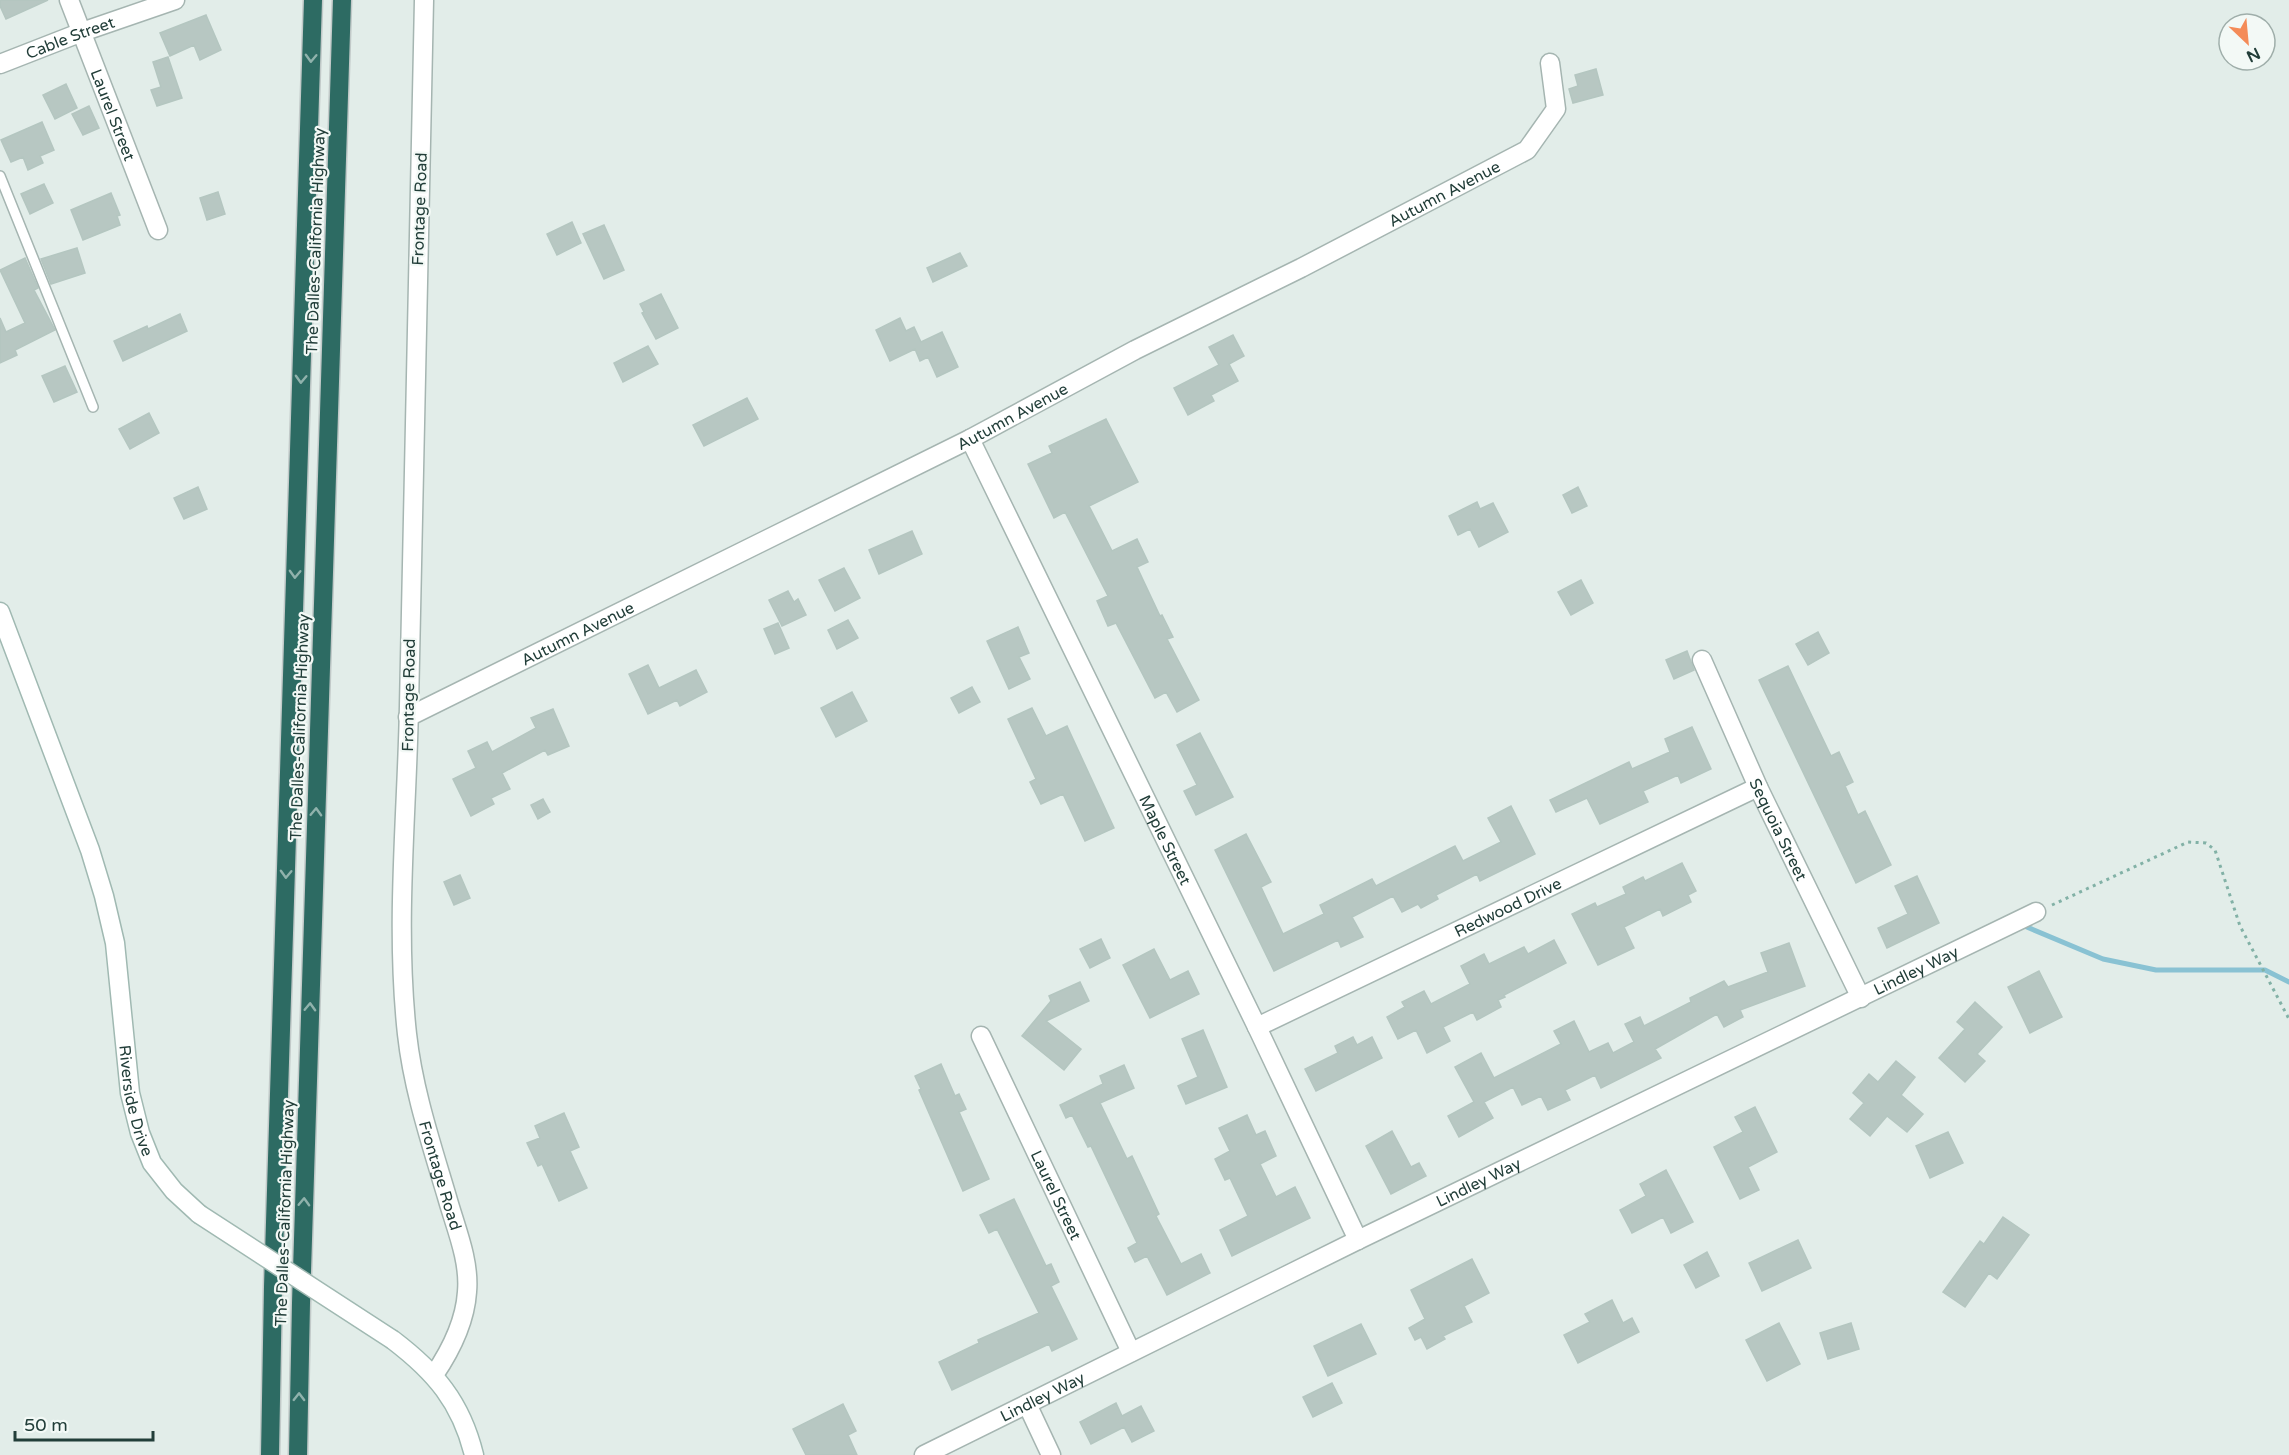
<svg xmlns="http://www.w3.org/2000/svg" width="2289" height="1455" font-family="'Varela Round',sans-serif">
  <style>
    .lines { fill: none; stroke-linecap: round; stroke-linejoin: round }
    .stream { stroke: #89c2d3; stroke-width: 5 }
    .building { fill: #b7c7c2; stroke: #b4c6c0; stroke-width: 1.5 }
    .lane-casing { stroke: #a5b5b1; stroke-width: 12 }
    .street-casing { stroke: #a5b5b1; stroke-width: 21 }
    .secondary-casing { stroke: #a0b9b2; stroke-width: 21 }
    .highway-casing { stroke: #c1c9c8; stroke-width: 21 }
    .path { stroke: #82b1a6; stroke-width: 3; stroke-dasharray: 3 4.5; stroke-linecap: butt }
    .lane { stroke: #fff; stroke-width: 9 }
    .street { stroke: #fff; stroke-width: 18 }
    .secondary { stroke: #fff; stroke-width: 18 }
    .highway { stroke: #2d6b63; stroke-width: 18 }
    .secondary-bridge-casing { stroke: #a0b9b2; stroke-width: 21; stroke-linecap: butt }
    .secondary-bridge { stroke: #fff; stroke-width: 18 }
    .oneway { stroke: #90b2ac }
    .labels { text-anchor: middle; stroke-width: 4.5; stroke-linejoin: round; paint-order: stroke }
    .street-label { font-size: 16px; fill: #223e39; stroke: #f3f9f6 }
  </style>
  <rect width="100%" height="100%" fill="#e2ede9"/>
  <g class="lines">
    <!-- stream -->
    <path class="stream" d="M2022,925L2103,959L2156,970H2265L2289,982"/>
  </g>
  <!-- building -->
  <path class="building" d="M0,0H48L6,19L0,6Z
    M206,15L221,50L200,60L194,45L170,56L160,33Z
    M168,57L182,98L157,106L151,90L161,87L153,62Z
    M1596,69L1603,95L1573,103L1569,89L1578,86L1575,75Z
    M66,84L77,108L55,119L43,95Z
    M89,106L99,128L83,135L72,114Z
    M42,122L54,150L40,156L43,163L28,170L23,157L11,162L1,140Z
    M44,184L53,203L30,214L21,194Z
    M218,192L225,214L207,220L200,198Z
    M111,193L120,215L117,216L120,225L83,240L71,210Z
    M572,222L581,243L557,255L547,234Z
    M604,225L624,270L604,279L583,234Z
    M77,248L85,273L51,284L41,259Z
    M960,253L967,266L933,282L927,268Z
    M25,258L38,288L34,290L55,330L15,350L17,355L0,363V318L6,332L25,323L0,270Z
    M661,294L678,328L656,339L642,313L644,312L640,304Z
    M180,314L187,331L123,361L114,341L147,326L148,329Z
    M900,318L906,331L914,327L921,342L942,332L958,367L937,377L928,357L920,361L915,349L890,361L876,330Z
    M1233,335L1244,356L1229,364L1238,381L1211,395L1214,401L1188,415L1174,388L1219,365L1209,347Z
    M648,346L658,364L623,382L614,363Z
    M65,366L77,392L54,402L42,376Z
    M747,398L758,419L704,446L693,425Z
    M149,413L159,433L130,449L119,429Z
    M1106,419L1138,482L1089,506L1112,551L1137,539L1148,562L1137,567L1160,616L1162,615L1173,637L1167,639L1199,700L1177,712L1166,692L1155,698L1116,623L1108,626L1097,601L1108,596L1065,512L1054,518L1028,464L1052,453L1049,446Z
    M198,487L207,509L184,519L174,498Z
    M1578,487L1587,506L1572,513L1563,495Z
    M1477,502L1480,509L1493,503L1508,532L1479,547L1470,529L1458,535L1449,516Z
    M912,531L922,554L879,574L869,550Z
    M844,568L860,598L835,611L819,580Z
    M1581,580L1593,603L1571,615L1558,592Z
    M788,591L794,602L798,599L806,615L782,626L769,600Z
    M848,620L858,638L837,649L828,630Z
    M778,623L789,648L775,654L764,629Z
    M1018,627L1029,653L1019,657L1030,679L1009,689L987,641Z
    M1818,632L1829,653L1808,665L1796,644Z
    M1687,651L1694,670L1674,679L1666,660Z
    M648,665L659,688L696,670L707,692L680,706L677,700L648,714L629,674Z
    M1788,666L1831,756L1839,752L1853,782L1845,786L1858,815L1865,811L1891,865L1856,883L1759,680Z
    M972,687L980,702L959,713L951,698Z
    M852,692L867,721L836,737L821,708Z
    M1032,708L1046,736L1067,726L1114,828L1085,841L1063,794L1041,804L1030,782L1036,779L1008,719Z
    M553,709L569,746L548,755L545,750L502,773L510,789L491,798L494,804L471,816L453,779L476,768L468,751L487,742L492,752L536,728L531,718Z
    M1692,727L1711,769L1681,783L1678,775L1643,791L1648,802L1600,824L1587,798L1556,812L1550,800L1629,762L1632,769L1670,752L1665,739Z
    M1200,733L1233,797L1196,815L1184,791L1197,785L1177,745Z
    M543,799L550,812L538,819L531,805Z
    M1511,806L1535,854L1480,881L1477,874L1436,895L1438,899L1421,908L1418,904L1402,912L1393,896L1352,917L1363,937L1341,947L1338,940L1274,971L1215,850L1246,834L1271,882L1261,887L1283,934L1324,914L1320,905L1372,879L1376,886L1455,846L1463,861L1501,842L1488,818Z
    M1682,863L1696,891L1688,895L1691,902L1663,916L1660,909L1624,927L1634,948L1598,965L1572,914L1595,903L1597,907L1626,894L1623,887L1643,877L1645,881Z
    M460,875L470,898L454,905L444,882Z
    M1917,876L1939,923L1887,948L1878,928L1908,914L1895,886Z
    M1101,939L1110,958L1090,968L1080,949Z
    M1554,940L1566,963L1504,995L1505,997L1498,1000L1501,1007L1477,1020L1473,1012L1443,1027L1450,1041L1427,1053L1416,1030L1398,1039L1387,1017L1405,1007L1402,1002L1424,991L1431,1004L1470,984L1461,966L1484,954L1489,964L1524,947L1528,954Z
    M1789,943L1805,986L1740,1010L1743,1017L1724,1027L1717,1014L1655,1049L1661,1058L1601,1088L1595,1075L1565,1090L1570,1100L1548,1110L1541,1096L1522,1105L1513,1087L1484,1102L1493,1118L1459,1137L1448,1116L1474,1102L1455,1067L1481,1053L1494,1078L1561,1044L1554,1031L1574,1021L1589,1052L1608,1043L1613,1053L1634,1042L1625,1024L1640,1017L1644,1026L1691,1002L1690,998L1724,981L1728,987L1768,972L1761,953Z
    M1154,949L1170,980L1188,971L1199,994L1150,1018L1123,965Z
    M2039,971L2062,1017L2030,1033L2008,987Z
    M1080,982L1089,1001L1046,1021L1081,1049L1064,1070L1022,1036L1051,1001L1049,996Z
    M1975,1002L2002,1027L1977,1054L1985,1061L1965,1082L1939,1058L1965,1029L1957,1022Z
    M1203,1030L1227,1087L1186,1104L1178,1086L1198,1077L1182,1039Z
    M1353,1037L1357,1045L1372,1037L1382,1058L1316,1091L1305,1069L1338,1053L1335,1046Z
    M1896,1061L1915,1077L1901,1095L1923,1114L1907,1132L1887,1116L1870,1136L1850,1119L1864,1103L1853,1093L1869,1074L1878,1082Z
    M941,1064L955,1096L959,1094L966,1109L959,1112L989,1179L963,1191L919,1090L921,1089L915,1076Z
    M1124,1065L1134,1088L1100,1103L1127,1159L1132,1156L1159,1214L1156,1216L1181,1264L1201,1254L1210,1273L1167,1295L1147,1256L1135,1262L1128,1248L1137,1243L1091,1146L1088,1147L1072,1115L1066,1118L1060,1105L1103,1084L1100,1076Z
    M1755,1107L1777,1152L1748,1167L1759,1190L1740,1199L1714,1147L1743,1132L1735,1117Z
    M564,1113L579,1147L570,1151L587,1188L559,1201L542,1164L538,1166L527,1143L540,1138L535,1126Z
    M1247,1115L1256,1135L1265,1131L1276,1156L1260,1164L1276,1197L1295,1187L1310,1218L1232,1256L1220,1230L1248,1216L1230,1178L1225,1180L1215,1159L1230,1151L1219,1128Z
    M1392,1131L1411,1167L1419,1163L1426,1176L1391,1194L1366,1146Z
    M1948,1132L1963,1163L1930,1178L1916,1146Z
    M1666,1170L1693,1222L1671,1233L1663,1217L1632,1233L1620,1210L1646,1196L1640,1184Z
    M1014,1199L1046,1266L1051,1264L1059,1282L1051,1286L1077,1339L1052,1351L1049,1344L952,1390L939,1362L979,1343L978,1340L1039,1313L997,1229L989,1233L980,1215Z
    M2003,1217L2029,1235L1997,1279L1989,1273L1965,1307L1943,1292L1980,1241L1984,1244Z
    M1798,1240L1811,1268L1762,1291L1749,1263Z
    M1707,1252L1719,1276L1696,1288L1684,1265Z
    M1472,1259L1489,1293L1464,1306L1472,1322L1443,1336L1445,1339L1427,1349L1421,1337L1415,1340L1409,1328L1425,1319L1411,1290Z
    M1612,1300L1623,1323L1632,1318L1639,1332L1578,1363L1564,1335L1590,1322L1585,1314Z
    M1779,1323L1800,1364L1767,1381L1746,1340Z
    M1851,1323L1859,1349L1828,1359L1820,1333Z
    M1361,1324L1376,1354L1328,1376L1314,1346Z
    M1332,1383L1342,1403L1313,1417L1303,1397Z
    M1116,1403L1122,1416L1141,1406L1154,1431L1132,1442L1124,1427L1091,1444L1080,1422Z
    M843,1404L856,1431L848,1435L857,1455H806L793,1429Z"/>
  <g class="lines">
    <defs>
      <path id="lane" d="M0,176L93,407"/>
      <g id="street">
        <path id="s1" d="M69,0L158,230"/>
        <path id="s2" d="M424,0C418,235 412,470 409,706C407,815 395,924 407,1034C413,1089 431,1143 447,1197C455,1226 470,1260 467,1292C465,1323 451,1350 434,1375"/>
        <path id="s3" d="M0,64L82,32L175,0"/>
        <path id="s4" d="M970,439L1257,1027L1358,1240"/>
        <path id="s5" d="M1702,660L1758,787L1861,998"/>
        <path id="s6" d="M408,717L970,439L1135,350L1301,268L1527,150L1556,109L1550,63"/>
        <path id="s7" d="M1257,1027L1758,787"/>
        <path id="s8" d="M981,1036L1131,1352"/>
        <path d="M1027,1404L1051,1455"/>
        <path id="s9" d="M924,1455L1358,1240L2036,912"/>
      </g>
      <g id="secondary">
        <path id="s10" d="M0,612L90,850L104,896L115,943L130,1093L140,1133L152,1163L174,1191L199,1214"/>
        <path d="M393,1340C435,1372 461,1402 474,1455"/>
      </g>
      <path id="highway" d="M270,1455L273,1287L313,0
        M298,1455L301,1303L342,0"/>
    </defs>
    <!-- lane casing -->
    <use href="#lane" class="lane-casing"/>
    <!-- street casing -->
    <use href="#street" class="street-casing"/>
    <!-- secondary casing -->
    <use href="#secondary" class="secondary-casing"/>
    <!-- highway casing -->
    <use href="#highway" class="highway-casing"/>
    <!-- path -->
    <path class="path" d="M2052,905L2188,842L2206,843L2215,850L2240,926L2289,1019"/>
    <!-- lane -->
    <use href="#lane" class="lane"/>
    <!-- street -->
    <use href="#street" class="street"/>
    <!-- secondary -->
    <use href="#secondary" class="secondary"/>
    <!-- highway -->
    <use href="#highway" class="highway"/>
    <defs>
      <path id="secondary-bridge" d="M199,1214L393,1340"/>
    </defs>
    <!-- secondary-bridge casing -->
    <use href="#secondary-bridge" class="secondary-bridge-casing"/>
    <!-- secondary-bridge -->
    <use href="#secondary-bridge" class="secondary-bridge"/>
  </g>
  <!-- one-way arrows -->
  <defs><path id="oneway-chevron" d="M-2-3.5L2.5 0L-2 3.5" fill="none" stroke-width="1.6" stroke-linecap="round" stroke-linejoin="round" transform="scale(1.5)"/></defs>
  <g class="oneway">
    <use href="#oneway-chevron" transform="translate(311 58) rotate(92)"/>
    <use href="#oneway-chevron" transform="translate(301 379) rotate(92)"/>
    <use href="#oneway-chevron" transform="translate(295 574) rotate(92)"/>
    <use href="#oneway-chevron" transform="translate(316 812) rotate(-88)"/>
    <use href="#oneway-chevron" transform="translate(286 874) rotate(92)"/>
    <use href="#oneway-chevron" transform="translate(310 1007) rotate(-88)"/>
    <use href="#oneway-chevron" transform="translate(304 1202) rotate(-88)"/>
    <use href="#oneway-chevron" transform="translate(299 1397) rotate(-89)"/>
  </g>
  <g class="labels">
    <!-- street labels -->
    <g class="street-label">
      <text dy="6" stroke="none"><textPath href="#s3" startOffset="75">Cable Street</textPath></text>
      <text dy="6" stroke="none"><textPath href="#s1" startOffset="123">Laurel Street</textPath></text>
      <text dy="6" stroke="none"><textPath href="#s6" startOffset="1161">Autumn Avenue</textPath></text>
      <text transform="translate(419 209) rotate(-88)" y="6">Frontage Road</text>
      <text transform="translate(315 241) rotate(-88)" y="6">The Dalles-California Highway</text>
      <text dy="6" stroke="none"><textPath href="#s6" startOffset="675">Autumn Avenue</textPath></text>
      <text dy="6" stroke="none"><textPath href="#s6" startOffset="189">Autumn Avenue</textPath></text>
      <text transform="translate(408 695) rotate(-89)" y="6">Frontage Road</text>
      <text transform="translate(299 727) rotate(-88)" y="6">The Dalles-California Highway</text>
      <text dy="6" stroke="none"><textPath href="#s5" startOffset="186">Sequoia Street</textPath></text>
      <text dy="6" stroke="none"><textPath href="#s4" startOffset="446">Maple Street</textPath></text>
      <text dy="6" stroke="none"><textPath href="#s7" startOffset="278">Redwood Drive</textPath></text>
      <text dy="6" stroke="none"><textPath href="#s9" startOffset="1104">Lindley Way</textPath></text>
      <text dy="6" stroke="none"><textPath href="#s10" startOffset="510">Riverside Drive</textPath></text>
      <text dy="6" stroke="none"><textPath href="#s2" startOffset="1180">Frontage Road</textPath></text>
      <text dy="6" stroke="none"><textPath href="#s9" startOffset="618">Lindley Way</textPath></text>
      <text dy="6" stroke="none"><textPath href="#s8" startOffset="176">Laurel Street</textPath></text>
      <text transform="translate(284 1213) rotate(-88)" y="6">The Dalles-California Highway</text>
      <text dy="6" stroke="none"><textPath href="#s9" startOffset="132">Lindley Way</textPath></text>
    </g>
  </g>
  <!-- north arrow -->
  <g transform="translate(2247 42) rotate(154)"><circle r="28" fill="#f3f9f6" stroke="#9faeaa" stroke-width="1.5"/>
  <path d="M0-4.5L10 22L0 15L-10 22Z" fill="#f48b58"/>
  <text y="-9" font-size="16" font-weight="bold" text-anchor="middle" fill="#223e39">N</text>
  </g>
  <!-- scale -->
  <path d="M15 1431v9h138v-9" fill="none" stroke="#223e39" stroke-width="3"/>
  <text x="24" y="1431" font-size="18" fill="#223e39" stroke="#f3f9f6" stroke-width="4.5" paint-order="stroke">50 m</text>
</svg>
